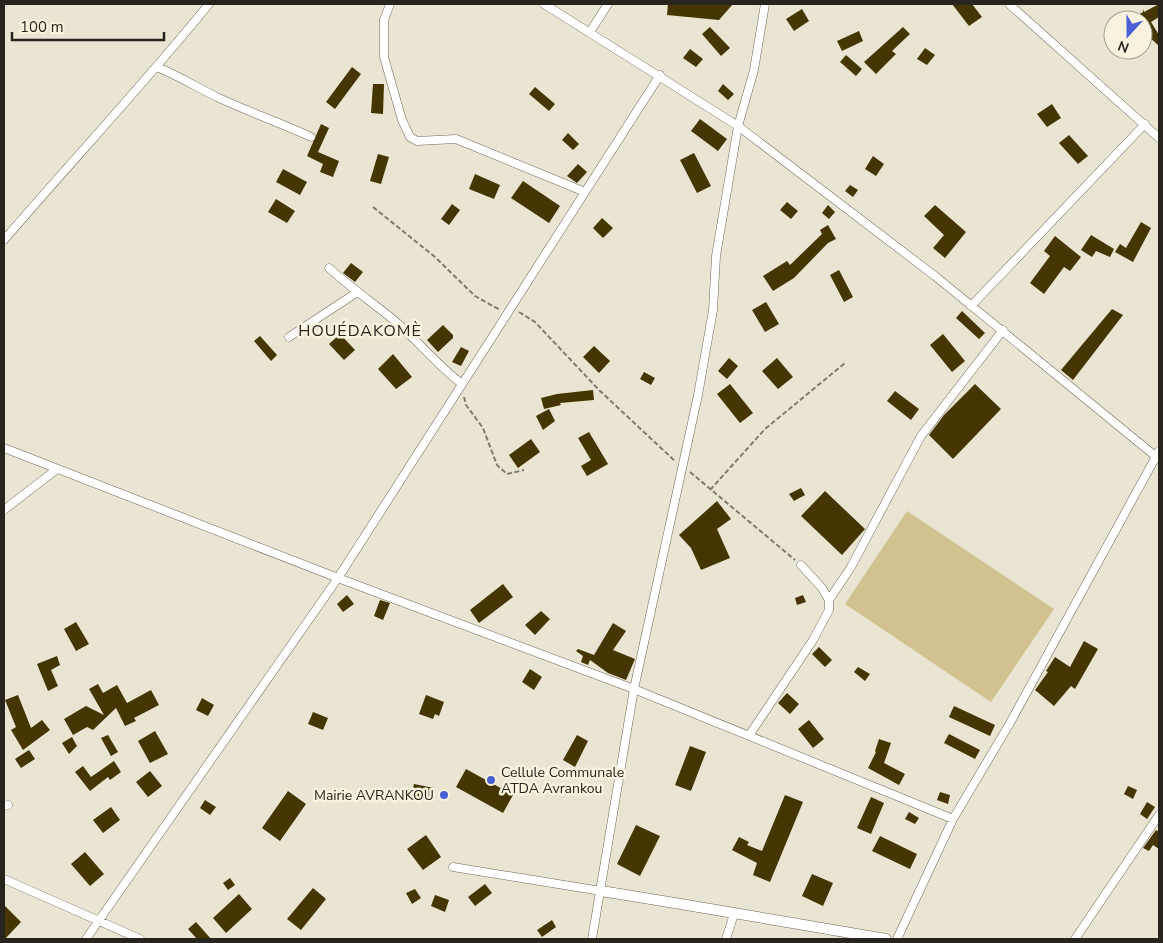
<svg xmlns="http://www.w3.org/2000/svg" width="1163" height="943" font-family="'Nunito Sans',sans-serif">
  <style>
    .green { fill: #d2c191 }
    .building { fill: #453600 }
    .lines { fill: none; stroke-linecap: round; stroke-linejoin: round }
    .minor-casing { stroke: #6e6858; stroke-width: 9 }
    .tertiary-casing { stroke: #6e6858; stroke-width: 11 }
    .path { stroke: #7f7c70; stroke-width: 2; stroke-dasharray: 5 2.5; stroke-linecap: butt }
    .minor { stroke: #fff; stroke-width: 8 }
    .tertiary { stroke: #fff; stroke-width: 10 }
    .poi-dot { fill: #4c5ed3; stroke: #f8f2df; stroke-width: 2 }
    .labels { text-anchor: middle; stroke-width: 5; stroke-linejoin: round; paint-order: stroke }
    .poi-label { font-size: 14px; fill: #26241d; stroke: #f8f2df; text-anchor: start }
    .quarter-label { font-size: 16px; letter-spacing: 1px; fill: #26241d; stroke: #f8f2df }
  </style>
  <rect width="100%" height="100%" fill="#eae4d2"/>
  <!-- green -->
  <path class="green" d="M907,511L1054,609L991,702L845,604Z"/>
  <!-- building -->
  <path class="building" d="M668,4H733L719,20L667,15Z
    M952,4H972L982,17L969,26Z
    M1159,4V17L1151,22L1159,35V46L1148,36L1146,38L1143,33V20H1130L1143,12V9L1144,12Z
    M802,9L809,21L794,31L786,19Z
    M710,27L730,48L721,56L702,34Z
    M903,27L910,34L892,51L896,54L876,74L864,62Z
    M859,31L863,41L842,51L837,41Z
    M925,48L935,55L927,65L917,59Z
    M690,49L703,59L696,67L683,58Z
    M846,55L862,69L856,76L840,62Z
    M352,67L361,74L335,109L326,102Z
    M373,84H384L383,114L371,113Z
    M723,84L734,94L728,100L718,91Z
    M535,87L555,104L549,111L529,94Z
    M1052,104L1061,118L1047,127L1037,114Z
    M700,119L727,139L718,151L691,131Z
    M321,124L329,128L318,152L339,161L333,177L320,172L323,164L307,156Z
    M568,133L579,144L573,150L562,140Z
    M1069,135L1088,156L1078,164L1059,143Z
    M694,153L711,186L697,193L680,160Z
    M378,154L389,157L381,184L370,181Z
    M873,156L884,164L876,176L865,169Z
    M578,164L587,172L577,183L567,176Z
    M283,169L307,182L300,195L276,182Z
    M475,174L500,185L494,199L469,189Z
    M523,181L560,206L549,223L511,198Z
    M850,185L858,190L853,197L845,191Z
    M276,199L295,211L287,223L268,212Z
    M787,202L798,211L791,219L780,210Z
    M452,204L460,210L449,225L441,219Z
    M828,205L835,212L829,219L822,213Z
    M935,205L966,232L945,258L933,248L944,235L924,216Z
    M602,218L613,228L603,238L593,228Z
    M1141,222L1151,228L1133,262L1115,252L1120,244L1126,248Z
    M828,225L836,239L828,243L794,278L773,291L763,276L787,261L790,265L822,234L820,230Z
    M1091,235L1114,249L1110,257L1096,251L1092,257L1081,250Z
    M1055,236L1081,257L1070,271L1064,267L1044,294L1030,283L1050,256L1044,251Z
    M351,263L363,272L355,282L343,273Z
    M839,270L853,297L844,302L830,275Z
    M766,302L779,324L765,332L752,310Z
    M1112,309L1123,315L1073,380L1061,370Z
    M962,311L985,333L979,339L956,318Z
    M443,325L453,335V338L438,352L427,340Z
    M340,334L355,350L344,360L329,344Z
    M943,334L965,361L952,372L930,345Z
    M260,336L277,355L271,361L254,341Z
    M594,346L610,361L599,373L583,357Z
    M461,347L469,351L461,366L452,362Z
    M393,354L412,377L396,389L378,369Z
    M729,358L738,366L727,379L718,371Z
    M777,358L793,377L778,389L762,371Z
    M644,372L655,378L651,385L640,379Z
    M730,384L753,413L740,423L717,394Z
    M975,384L1001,409L953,459L929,435L944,415Z
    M593,390L594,400L560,403L561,405L544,409L541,398L557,394Z
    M895,391L919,409L911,420L887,401Z
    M549,409L555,421L543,430L536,416Z
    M589,432L608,464L587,476L581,466L591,460L578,438Z
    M531,439L540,452L518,468L509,455Z
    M801,488L805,495L794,501L789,494Z
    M825,491L865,529L842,555L801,516Z
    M717,501L731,519L717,529L730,558L701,570L691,548L679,535Z
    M503,584L513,597L479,623L470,610Z
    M347,595L354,604L343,612L337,604Z
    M803,595L806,602L797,605L795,598Z
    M380,600L390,603L383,620L374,616Z
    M541,611L550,619L535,635L525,625Z
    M76,622L89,644L76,651L64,629Z
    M613,623L626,631L613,650L635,659L626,680L608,673L590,660L588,665L581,662L583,656L576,651L578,649L594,655Z
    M1084,641L1098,649L1075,689L1071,686L1054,706L1035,690L1048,672L1046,671L1055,657L1070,667Z
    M819,647L832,660L825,667L812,654Z
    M57,656L60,665L51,670L58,686L48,691L37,664Z
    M858,667L870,674L865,681L854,672Z
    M530,669L542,677L534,690L522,682Z
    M98,684L103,693L117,685L127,703L151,690L159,705L134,718L136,721L125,726L116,708L93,730L87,727L73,735L64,719L86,706L104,715L89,689Z
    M787,693L799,704L790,714L778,703Z
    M18,695L31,728L42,720L50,730L23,750L11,730L16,727L5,700Z
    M426,695L444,702L439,716L435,714L433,719L419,714Z
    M202,698L214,705L208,716L196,710Z
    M954,706L995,725L990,736L949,717Z
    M313,712L328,718L323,730L308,724Z
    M809,720L824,739L813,748L798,729Z
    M155,731L168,754L150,763L138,741Z
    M949,734L980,750L975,759L944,743Z
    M108,735L118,752L111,756L101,738Z
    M577,735L588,741L575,767L563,760Z
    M72,737L77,746L69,754L62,743Z
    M879,739L891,743L884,763L905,774L899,785L868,768L876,752L875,751Z
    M690,746L706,752L691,791L675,785Z
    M29,750L35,759L21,768L15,759Z
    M114,761L121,772L110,780L108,777L90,791L75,772L83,766L91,777Z
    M466,769L513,795L503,813L456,787Z
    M150,771L162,786L148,797L136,782Z
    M414,784L434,788L432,800L411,796Z
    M1128,786L1137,790L1133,799L1124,794Z
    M288,791L306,804L280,841L262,828Z
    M940,792L950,795L948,804L937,800Z
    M785,795L803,802L770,882L753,875L757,863L732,850L739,837L749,842L747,845L762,851Z
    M871,797L884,803L871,834L857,828Z
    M205,800L216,807L210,815L200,808Z
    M1147,802L1155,807L1147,819L1140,814Z
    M111,807L120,820L103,833L93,820Z
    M909,812L919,818L915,824L905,819Z
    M636,825L660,836L640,876L617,864Z
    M1156,830L1159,832V849L1153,845L1149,851L1143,848Z
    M426,835L441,857L423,870L407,849Z
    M880,836L917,854L910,869L872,851Z
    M85,852L104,874L90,886L71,864Z
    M812,874L833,883L823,906L802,896Z
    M230,878L235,885L228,890L223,883Z
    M485,884L492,893L475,906L468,897Z
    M313,888L326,899L301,930L287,919Z
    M415,889L421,898L412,904L406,893Z
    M239,894L252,909L226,933L213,918Z
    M435,895L449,900L445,912L431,906Z
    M4,905L21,922L5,939H4Z
    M552,920L556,927L542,937L537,930Z
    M196,922L204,931L211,939H197L188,929Z"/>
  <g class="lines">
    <defs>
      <path id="minor" d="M390,4L384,20V57L402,120L410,137L417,141L456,139L585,192
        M544,4L738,126L935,276L1159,459
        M1009,4L1159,138
        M590,32L608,4
        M157,67C179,76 198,88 219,98C249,112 281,123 311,137
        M4,240C72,161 143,85 209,4
        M329,268C350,287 373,303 395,321C418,341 437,365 462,384
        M971,306L1145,124
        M289,337L356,293
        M4,448L338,578L634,689L953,819
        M4,510L57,469
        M829,600L851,567L921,436L1003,330
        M750,734L813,640L829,610V600L822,588L801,565
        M4,806L8,805
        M453,867L601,891
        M4,879L140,939
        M86,939L338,578L660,75
        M592,939L634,689L698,395L713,310L716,256L738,126L754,70L765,4
        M726,939L734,914
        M897,939L953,819L1010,723L1159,451
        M1075,939L1159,815"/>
      <path id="tertiary" d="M601,891C696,906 791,923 886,939"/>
    </defs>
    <!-- minor casing -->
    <use href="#minor" class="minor-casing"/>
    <!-- tertiary casing -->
    <use href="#tertiary" class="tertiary-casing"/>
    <!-- path -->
    <path class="path" d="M373,207L435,257L475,296L500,310
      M519,312L535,322L599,390L676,462
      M464,397L466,405L483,428L497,465L507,474L524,470
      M690,472L795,560
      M710,490L765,429L845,363"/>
    <!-- minor -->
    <use href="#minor" class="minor"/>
    <!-- tertiary -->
    <use href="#tertiary" class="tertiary"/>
  </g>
  <!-- markers -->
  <g class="poi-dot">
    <circle cx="491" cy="780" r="5"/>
    <circle cx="444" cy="795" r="5"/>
  </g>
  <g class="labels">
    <!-- poi labels -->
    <g class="poi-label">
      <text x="501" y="777">Cellule Communale<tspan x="501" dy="16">ATDA Avrankou</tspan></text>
      <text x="434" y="800" text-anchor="end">Mairie AVRANKOU</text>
    </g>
    <!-- quarter labels -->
    <g class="quarter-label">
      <text x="360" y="336">HOUÉDAKOMÈ</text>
    </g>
  </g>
  <!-- border -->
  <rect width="1163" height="943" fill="none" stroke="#26241d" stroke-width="10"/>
  <!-- north arrow -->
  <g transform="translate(1128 35) rotate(201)"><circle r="24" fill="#f8f2df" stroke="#a4a091"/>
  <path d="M0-4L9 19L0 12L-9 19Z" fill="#4c5ed3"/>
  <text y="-8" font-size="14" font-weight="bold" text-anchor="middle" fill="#26241d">N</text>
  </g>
  <!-- scale -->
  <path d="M12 32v8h152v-8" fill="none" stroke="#26241d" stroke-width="2.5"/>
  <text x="20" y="32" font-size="15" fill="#26241d" stroke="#f8f2df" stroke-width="4" paint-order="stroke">100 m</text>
</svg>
